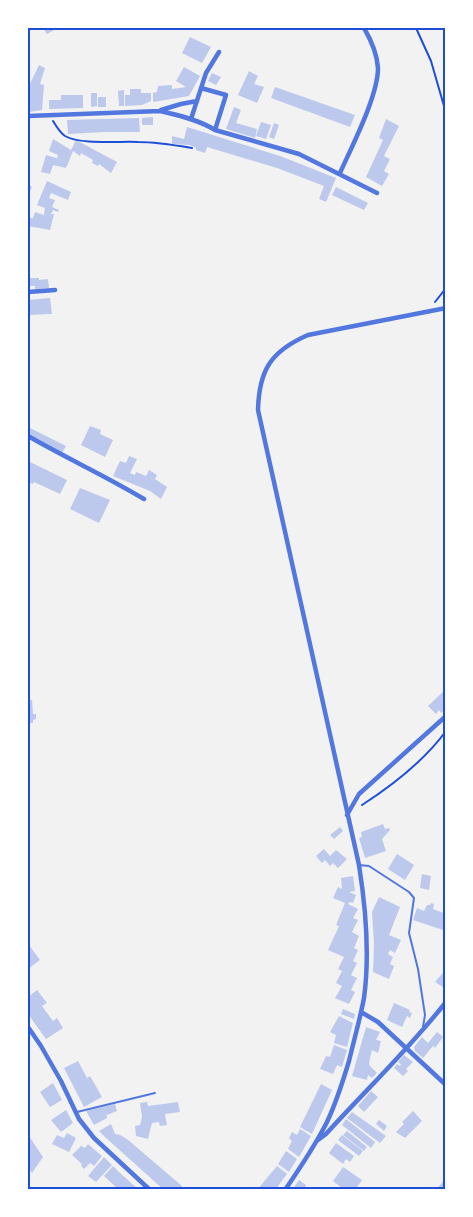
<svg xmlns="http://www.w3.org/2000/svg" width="473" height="1217" font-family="Merriweather,serif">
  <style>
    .building { fill: #bdc9ec }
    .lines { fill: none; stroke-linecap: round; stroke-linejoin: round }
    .path { stroke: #1d4ed8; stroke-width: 2 }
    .service { stroke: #5277de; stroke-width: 2 }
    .minor { stroke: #5277de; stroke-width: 4.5 }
    .neatline { fill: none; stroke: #1d4ed8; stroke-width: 2 }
  </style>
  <rect width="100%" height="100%" fill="#f2f2f2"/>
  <!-- building -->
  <path class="building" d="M43,28H58L47,34Z
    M190,37L211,47L202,63L182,53Z
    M39,65L45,68L40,84L44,85L42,110L29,112L28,88Z
    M184,67L200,76L189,96L153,102V93L157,92L158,86L172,85V89L186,87L176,81Z
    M249,71L258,76L254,84L264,87L257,103L238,95Z
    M212,73L221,77L216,85L208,81Z
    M275,87L355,115L350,127L271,98Z
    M130,89H141V93H151V101L142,105L125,106V95H130Z
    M124,90V106H119L118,91Z
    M91,93H97V106L91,107Z
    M61,95H83V108L49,109V100H61Z
    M98,97H106V107H98Z
    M234,107L241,110L236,123L257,129L255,138L226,129Z
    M153,117V125H142V118Z
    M139,118L140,132H103L68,134L67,120Z
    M386,119L399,126L384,156L390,159L384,171L389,174L382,186L366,177L383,140L379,138Z
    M261,122L271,125L266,139L256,136Z
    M274,123L279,125L274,139L269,137Z
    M187,127L280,156L336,178L326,202L319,199L324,186L277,168L207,147L205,153L196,150V148L190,145L172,144V136L184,139Z
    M53,139L71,150L76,140L117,162L111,173L99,164L98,166L92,163L93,160L81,153L80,156L73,151L66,168L53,165L50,174L41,172L46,155L63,160L57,158L58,155L49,151Z
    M47,181L71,192L68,200L51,193L49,198L55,200L52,207L59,210L58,212L53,210L51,214H54L50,230L28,226V218H33L35,212L44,215L45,208L37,205Z
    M28,184L32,187L29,194L28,193Z
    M336,187L368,203L364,210L332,195Z
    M28,278H39V280L48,279L49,288L35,289V286H28Z
    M50,298L52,314L28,315V300Z
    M90,426L101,430L100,434L113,440L105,457L81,445Z
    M28,427L66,446L62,453L28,435Z
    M129,456L137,459L130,473L135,475L136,472L146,476L149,470L157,475L155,479L167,487L161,499L150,491L113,476L120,461L126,463Z
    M28,461L67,480L60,494L34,482L33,484L28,482Z
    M80,488L110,500L99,523L70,509Z
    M446,689V708L441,713L439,710L436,714L428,706Z
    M28,700H32L33,714H36V719L33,720V723H28Z
    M383,824L385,829L389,828L390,830L382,839L386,851L365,858L359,838L362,837L361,832Z
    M340,827L343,831L334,839L330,835Z
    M324,849L330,856L336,850L347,859L338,868L333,863L330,866L325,860L322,863L316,856Z
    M397,854L414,865L405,880L388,869Z
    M422,874L431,876L429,890L420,888Z
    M353,876L355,891L349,892L356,895L353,903L350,902L348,904L358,909L353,918L358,920L352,932L359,936L354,948L358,950L353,961L357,963L351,975L357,978L351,990L355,992L349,1004L335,998L342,986L336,983L342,971L338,969L344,957L328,950L339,926L336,925L345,903L333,898L338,887L342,889L341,878Z
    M379,897L400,907L389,935L401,940L395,953L390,950L388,954L393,957L390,964L394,966L389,979L373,972L374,943L372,912Z
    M431,903L434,904L433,909L446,914V931L413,920L417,908L424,911L427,905H430Z
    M29,945L40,960L28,969V946Z
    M446,969V989L435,982Z
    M37,990L47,1003L42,1006L53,1021L57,1018L63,1028L46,1039L28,1014V997Z
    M394,1003L410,1010L409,1012L412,1013L410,1018L407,1016L402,1027L387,1020Z
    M343,1009L355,1014L354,1019L341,1014Z
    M339,1016L353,1023L347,1047L334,1043L336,1035L330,1032Z
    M366,1027L380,1032L376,1040L381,1041L378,1053L372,1050L370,1058L369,1065L377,1073L372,1078L368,1075L367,1080L352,1076Z
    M437,1032L443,1037L435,1048L433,1046L423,1058L415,1051L414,1047L422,1037L428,1043Z
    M334,1045L347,1050L342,1067L337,1065L333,1074L320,1069L326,1056L330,1057Z
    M404,1055L413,1062L406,1069L408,1071L403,1076L394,1068L397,1064L400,1066L401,1064L398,1062Z
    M78,1061L87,1078L90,1076L102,1097L84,1107L64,1068Z
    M53,1083L62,1100L50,1107L40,1092Z
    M321,1084L332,1090L312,1134L300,1127Z
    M371,1091L378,1097L364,1112L358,1106Z
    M147,1102L148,1106L178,1102L180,1112L165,1114L167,1125L160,1126L159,1122L152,1123L148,1139L136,1136L135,1126L140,1125L142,1117L140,1103Z
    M115,1104L117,1111L107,1115L106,1113L107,1118L94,1125L86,1111Z
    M66,1110L73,1123L61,1132L51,1120Z
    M413,1111L422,1121L405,1138L396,1132L404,1124L402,1122Z
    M352,1112L386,1136L380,1143L347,1118Z
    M346,1119L375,1142L371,1148L342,1125Z
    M379,1120L387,1126L384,1131L376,1124Z
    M111,1124L115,1134L120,1135L127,1139L182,1186L179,1190H164L105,1137L99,1131Z
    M300,1129L311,1136L299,1157L288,1149L292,1141L289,1138L292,1132L297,1135Z
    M347,1131L367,1147L364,1151L343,1135Z
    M67,1133L76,1138L69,1152L52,1144L57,1135L64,1138Z
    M342,1135L363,1151L359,1156L338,1140Z
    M29,1136L43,1157L32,1173L28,1166V1137Z
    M336,1143L354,1156L350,1162L346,1159L343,1164L329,1153Z
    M88,1144L102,1156L94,1166L90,1163L84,1169L81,1166L82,1164L72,1155L81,1146L85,1148Z
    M286,1151L297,1159L289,1172L278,1164Z
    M104,1157L112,1165L96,1182L88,1176Z
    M113,1166L119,1172L139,1190H119L104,1176Z
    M277,1166L287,1174L275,1190H257Z
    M343,1167L362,1180L357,1187L359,1190H341L342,1188L333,1181Z
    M446,1178V1190H435L439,1186Z
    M299,1180L306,1185L304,1190H292Z"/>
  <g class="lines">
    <!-- path -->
    <path class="path" d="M416,28L431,61L446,113
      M53,121C56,126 60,133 65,136C81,145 119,141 138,142C156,142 174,145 192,148
      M435,302L446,288
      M362,805C393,785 424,761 446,731"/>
    <!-- service -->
    <path class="service" d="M359,865L369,866L409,892L414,898L409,933L418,969L425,1015L423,1027
      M77,1112L155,1093"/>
    <!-- minor -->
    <path class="minor" d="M201,88L226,95L215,130
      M161,110L181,104L197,101
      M28,116L160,111C178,115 199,120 215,130L299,154L377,193
      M191,119L206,73L219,52
      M340,173C352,146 378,96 378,68C377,53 371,40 364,28
      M28,292L55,290
      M28,436C66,458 106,476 144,499
      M347,815L359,794L446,716
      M361,1012L378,1022L446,1085
      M28,1027L41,1046L61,1081L79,1119L94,1138L150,1190
      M318,1140L326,1134C366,1090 409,1049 446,1002
      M285,1190C300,1168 315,1146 327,1122C336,1103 343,1081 349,1061C354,1040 360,1019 364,998C370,954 366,909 359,865L258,410C259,370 271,351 308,335L446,308"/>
  </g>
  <!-- border -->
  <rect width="473" height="1217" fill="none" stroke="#ffffff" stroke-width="58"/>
  <rect x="29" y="29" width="415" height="1159" class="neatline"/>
</svg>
